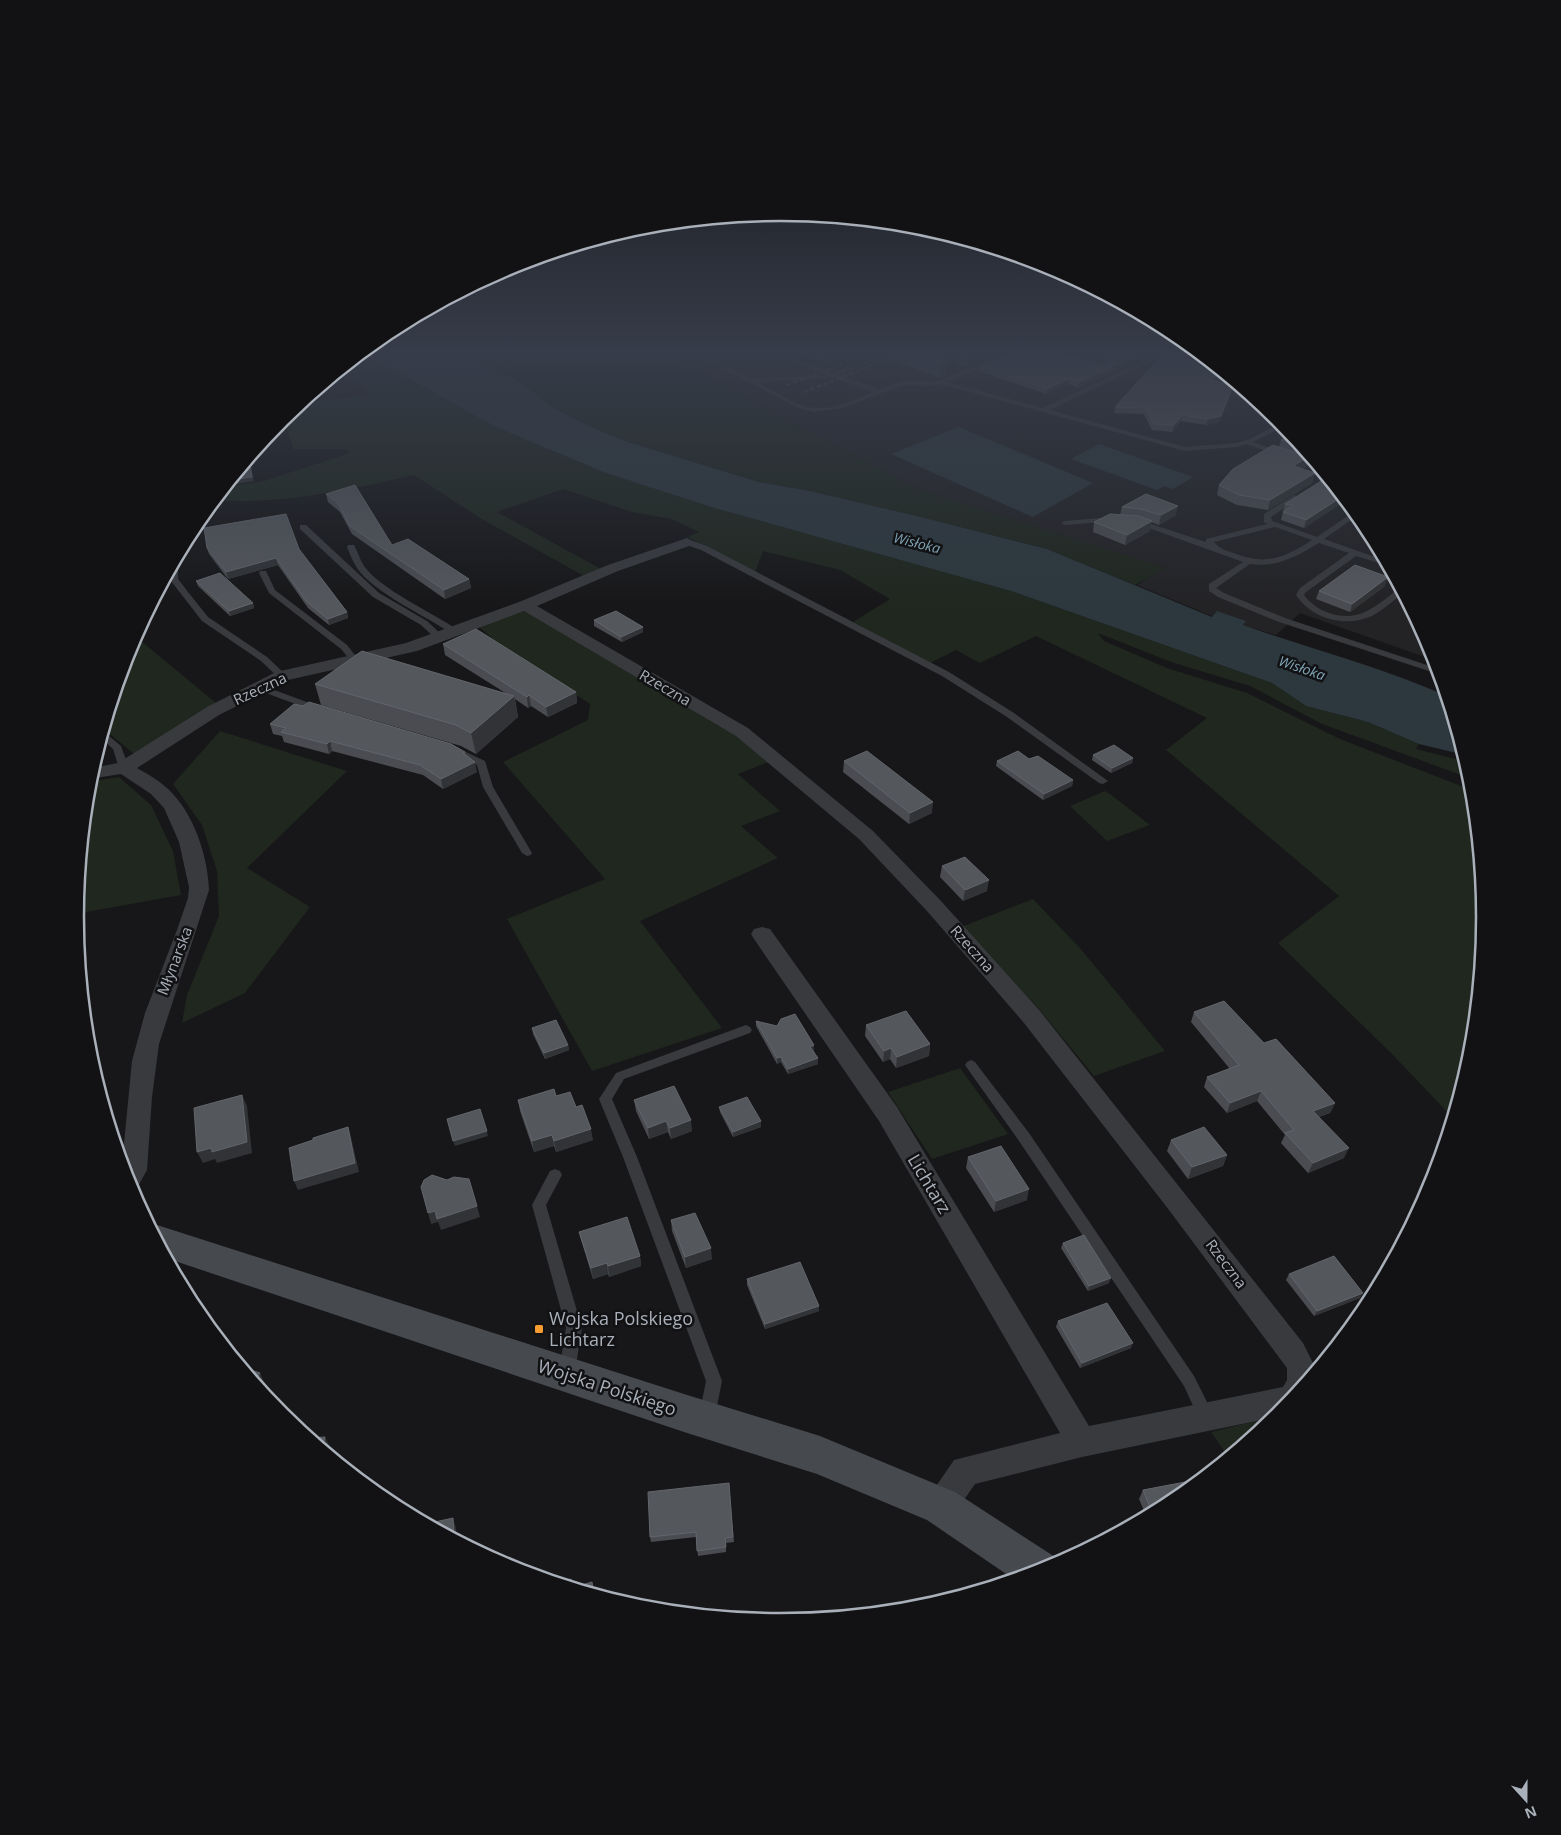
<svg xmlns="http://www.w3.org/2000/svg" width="1561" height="1835" font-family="'Open Sans',sans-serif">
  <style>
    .built { fill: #232326 }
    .green { fill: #1f271f }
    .water { fill: #2d383e }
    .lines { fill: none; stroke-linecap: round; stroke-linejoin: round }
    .lane { fill: #383a3e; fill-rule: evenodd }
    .street { fill: #383a3e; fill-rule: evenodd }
    .secondary { fill: #46494e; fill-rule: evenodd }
    .rail { stroke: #4b4e53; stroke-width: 2.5; stroke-dasharray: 4 3; stroke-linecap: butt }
    .wall { fill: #4a4c51 }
    .shaded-wall { fill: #313336 }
    .building { fill: #54575c; stroke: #62656b }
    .poi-dot { fill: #f79c31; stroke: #121214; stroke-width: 2 }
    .labels { text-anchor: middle; stroke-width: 5; stroke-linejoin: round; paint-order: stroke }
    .far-water-label { font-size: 14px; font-style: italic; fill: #7fa3b5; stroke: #121214 }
    .street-label { font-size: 15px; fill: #a9b0b9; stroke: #121214 }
    .near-street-label { font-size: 18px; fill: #a9b0b9; stroke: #121214 }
    .near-poi-label { font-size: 18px; fill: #a9b0b9; stroke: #121214; text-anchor: start }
    .rim { fill: none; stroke: #a9b0b9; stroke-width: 2.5 }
  </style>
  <rect width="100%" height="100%" fill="#171719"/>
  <!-- built -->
  <path class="built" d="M660,349H1194L1280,419L1367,526L1432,648L1436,661L1300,613L1276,635L1212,616L1137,585L1164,568L914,488Z"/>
  <!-- green -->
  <path class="green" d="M457,349H662L914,488L1166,568L1135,585L1047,549L917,516L810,491L759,482L628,442L591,427L550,406L521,382L495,371L477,357Z
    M359,356L386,366L494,426L603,472L711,507L1011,591L1272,683L1306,706L1368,722L1419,744L1416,749L1467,762L1472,779L1322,724L1250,686L1171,662L1098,633L1104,641L1167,668L1247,693L1340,739L1474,791L1486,918L1472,1055L1444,1148L1449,1114L1393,1055L1278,943L1339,896L1166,750L1207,718L1036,636L980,663L956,650L930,663L853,622L890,599L840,570L763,551L755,573L688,537L699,532L671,519L632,512L563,489L497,512L601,569L584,576L480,518L414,475C349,490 282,505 215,500L225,487L264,481L350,453L346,449H293L286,425L276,426L300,403L370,395L339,372Z
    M518,611L529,612L735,733L771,761L738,774L780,811L741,826L778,858L640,921L722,1028L592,1071L507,919L605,879L503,762L588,720L590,704L494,640L478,626Z
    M135,636L216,703L134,754L104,729L129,647Z
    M220,731L347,771L247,868L310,907L245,993L182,1023L187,995L219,916L217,871L202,825L173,784Z
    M119,777L151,805L173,851L181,895L75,914L88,782Z
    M1105,791L1110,794L1150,825L1107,841L1070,806Z
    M1033,899L1079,947L1165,1051L1094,1076L1038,1008L961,927Z
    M960,1068L1008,1134L932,1159L888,1092Z
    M1280,1415L1229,1458L1211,1432Z"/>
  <!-- water -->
  <path class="water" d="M367,349H457L477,357L495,371L521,382L550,406L591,427L628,442L759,482L810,491L917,516L1047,549L1212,617L1217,611L1246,621L1243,625C1311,649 1381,667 1447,696L1465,755L1419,744L1368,722L1306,706L1272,683L1011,591L711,507L603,472L494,426L386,366L359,356Z
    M959,427L1093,483L1033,517L891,454Z
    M1099,444L1193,477L1173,489L1164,486L1157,490L1071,459Z"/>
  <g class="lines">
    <!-- lane -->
    <path class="lane" d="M686,349H693L751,379L828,375L759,349H767L833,373L895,349H903L838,375L879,389L903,381H938L991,360L994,362L993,363L947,382L1043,408L1169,349H1176L1050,410L1185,447L1236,443L1250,439L1282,422L1285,426L1253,442L1317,465L1321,470L1246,444L1237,447L1185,451L940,384L929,386L904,385L842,408L814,412L798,408ZM835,378L873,392C852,401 826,414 802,405C786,400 771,389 757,382Z
      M1020,349H1028L1008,357L1003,356Z
      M1294,495L1301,497L1271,517L1272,521L1317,537L1355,511L1358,515L1324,539L1386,561L1389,566L1356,556L1306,592L1304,595C1318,614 1346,622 1367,611C1379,605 1389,596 1399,588L1403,593C1393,601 1383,610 1372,616C1345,628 1312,619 1296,595L1300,588L1349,553L1319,543C1297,556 1277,568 1250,564L1216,588L1224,593L1285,618L1439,669L1441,675L1279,622L1218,597L1209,591V584L1243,562L1132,522L1139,520L1206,542V539L1267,524L1264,522V514ZM1275,527L1312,540C1284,558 1266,566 1234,553C1226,551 1219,548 1214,542Z
      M1113,517L1117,519L1116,521L1065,525L1061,523L1065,521Z
      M300,525H306L379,593L427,621L442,635V639H436L421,625L373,597L300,529Z
      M684,540H690L707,546L949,672L1014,713L1108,781L1103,784L1099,783L1007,717L942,676L701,550L684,544Z
      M348,545H354C358,552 360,560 364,566C380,589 433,613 458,630V634H452C426,616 374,593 357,568C353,562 350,554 347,547Z
      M183,546L189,548L178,566V579L188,592L208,617L267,657L285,674V678H279L261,661L202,621L171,581L170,570Z
      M260,571H266L275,590L347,645L358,659L357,661H351L341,649L269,593L259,573Z
      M258,684L323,708L325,710L320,713L317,712L255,689L253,687Z
      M103,731L121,746L129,768L127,770H121L119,768L113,749L101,738Z
      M453,746L485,761L493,787L532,853L531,855L527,856L522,853L483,787L477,765L450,751L448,749L450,747Z
      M746,1025L750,1027L752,1030L750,1033L624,1079L612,1099L637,1157L722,1381L715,1416L713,1421L707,1424L701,1421L699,1416L706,1381L623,1157L599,1099L616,1073Z
      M971,1060L975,1062L1029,1133L1194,1376L1214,1416L1212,1421L1206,1424L1200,1421L1184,1386L1019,1141L967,1068L965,1065L967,1062Z
      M555,1169L560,1171L562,1175L546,1205L582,1328L575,1371L572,1376L567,1378L562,1376L559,1371L566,1328L532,1205L550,1171Z"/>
    <!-- street -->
    <path class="street" d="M687,538L694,542L692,545L618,571L537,606L748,728L873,831L941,901L1040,1011L1303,1343L1317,1371L1280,1416L1082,1457L975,1484L952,1517L941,1522L930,1517L925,1506L930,1495L954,1460L1060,1433L879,1121L754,939L751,934L754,929L762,927L770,929L897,1107L1089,1426L1283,1387L1287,1380V1368L1169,1210L1024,1023L927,911L859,839L736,736L524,611L417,651L288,680L219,715L137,768C149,775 162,782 172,793C195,817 208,858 209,890L159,1044L152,1097L147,1170L136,1190L131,1191L122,1164L132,1061L145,1013L177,930L188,898L189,887L179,842L164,808L151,794L121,774L89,779L92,768L118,763L207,707L276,672L406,643L519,602L608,565Z"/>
    <!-- secondary -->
    <path class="secondary" d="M157,1225L684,1394L820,1436L955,1492L1055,1557L1058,1565L1015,1580L927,1520L817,1474L684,1432L166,1258L150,1227Z"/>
    <!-- rail -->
    <path class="rail" d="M787,385L882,349
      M804,392L914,349"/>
  </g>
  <!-- wall -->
  <path class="wall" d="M787,349H1006V352L967,367L955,363L947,367L946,375L940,378L885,358L886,351L875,355L863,350L828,363Z
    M1103,349H1161L1078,388L1068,384L1046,394L978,371L979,366L1022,352L1106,365Z
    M1194,349L1225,374L1216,381L1233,386L1231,392L1219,422L1206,425L1181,421L1172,432L1152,430L1144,414L1114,413L1115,407Z
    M1292,434L1315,462L1308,460L1306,467L1302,469L1315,473L1312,483L1268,510L1237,505L1217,495L1219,485L1279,447L1281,440Z
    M1329,480L1346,500L1304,528L1281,520L1285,504Z
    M326,494L392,545L469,579L471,588L445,599L352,534L340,512L328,502Z
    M1146,494L1176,515L1159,525L1151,522L1150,531L1125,545L1093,532L1094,522L1120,515L1122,507Z
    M207,548L299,549L347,612L348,618L329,625L308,608L278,565L228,579L209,554Z
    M196,581L253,603L254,608L230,616L198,586Z
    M1385,586L1350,612L1316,599L1319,591Z
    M594,620L643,627V632L622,642L594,626Z
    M443,644L576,692L577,703L548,717L531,706L528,708L515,699L518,717L476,754L461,746L321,705L315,684L507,694L445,655Z
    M270,724L465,752L466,755L477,772L443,789L423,775L332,751L329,754L284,742L282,736L273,734Z
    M1093,755L1133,758L1132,763L1111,773L1092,760Z
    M1029,759L1073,780L1072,786L1043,800L996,766L997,761Z
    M844,761L932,813L909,824L843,772Z
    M942,866L987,891L963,901L940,877Z
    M1194,1012L1264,1043L1335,1103L1330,1113L1319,1117L1344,1158L1308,1173L1281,1143L1285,1135L1257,1101L1227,1113L1204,1087L1207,1077L1230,1069L1191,1022Z
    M756,1021L814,1051L818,1064L788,1074L781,1062L777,1064L756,1026Z
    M866,1025L930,1044L929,1056L896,1068L890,1059L883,1062L865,1036Z
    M532,1028L568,1045L569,1050L545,1059L533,1034Z
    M556,1096L576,1107L593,1140L556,1152L554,1146L534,1152L520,1111L518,1100Z
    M634,1100L692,1131L671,1139L668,1132L649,1139L636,1111Z
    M719,1107L761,1121V1127L733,1137L720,1112Z
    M1171,1140L1227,1155L1223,1166L1188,1179L1167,1151Z
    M968,1157L1027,1200L994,1212L966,1168Z
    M671,1220L712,1259L686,1268L672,1231Z
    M579,1232L640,1256L641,1266L609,1277L608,1274L593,1279L582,1243Z
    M1063,1243L1109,1283L1088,1291L1061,1248Z
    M1289,1274L1360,1298L1314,1316L1286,1280Z
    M747,1279L819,1311L765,1329L747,1285Z
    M1058,1321L1131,1348L1080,1368L1056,1327Z
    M729,1483L734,1542L726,1543V1552L698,1556L696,1537L651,1542L650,1537Z
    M1143,1490L1172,1504L1147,1518L1139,1499Z"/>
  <!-- shaded-wall -->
  <path class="shaded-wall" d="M836,349H863V350L828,363L829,351Z
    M875,349H886V351L875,355Z
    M985,349H1006V352L967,367L968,355Z
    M1151,349H1161L1078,388L1079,382Z
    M956,351L955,363L947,367L946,375L940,378L941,365H943V356Z
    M1222,371L1225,374L1210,386L1211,380Z
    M1069,379L1068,384L1046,394L1047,389Z
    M1233,386L1231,392L1219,422L1206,425L1208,419Z
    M1183,415L1181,421L1172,432L1174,425Z
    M1308,457L1306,467L1290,475L1293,466Z
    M249,458L254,481L226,486L249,459Z
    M1315,473L1312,483L1268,510L1270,500Z
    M1343,496L1346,500L1304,528L1306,520Z
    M1178,506L1176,515L1159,525L1161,515Z
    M1152,521L1150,531L1125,545L1127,535Z
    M276,558L278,565L228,579L226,572Z
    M1388,577L1385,586L1350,612L1352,604Z
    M469,579L471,588L445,599L444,590Z
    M253,603L254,608L230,616L229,611Z
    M347,612L348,618L329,625L328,619Z
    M643,627V632L622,642L621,637Z
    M576,692L577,703L548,717L546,707Z
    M529,695L531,706L528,708L527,697Z
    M514,696L518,717L476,754L471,733Z
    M330,741L332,751L329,754L327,744Z
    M1133,758L1132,763L1111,773L1112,768Z
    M475,762L477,772L443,789L441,779Z
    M1073,780L1072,786L1043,800L1044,794Z
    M933,802L932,813L909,824L910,813Z
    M989,880L987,891L963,901L965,890Z
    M930,1044L929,1056L896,1068L897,1057Z
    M568,1045L569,1050L545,1059L544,1053Z
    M814,1045V1051L810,1052V1047Z
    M891,1048L890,1059L883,1062L884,1051Z
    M781,1057V1062L777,1064V1058Z
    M818,1058V1064L788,1074V1069Z
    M1261,1091L1257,1101L1227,1113L1230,1103Z
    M242,1095L247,1106L252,1153L217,1163L215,1159L203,1163L197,1152Z
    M1335,1103L1330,1113L1309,1121L1313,1111Z
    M691,1120L692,1131L671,1139L670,1128Z
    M666,1121L668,1132L649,1139L648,1128Z
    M761,1121V1127L733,1137V1132Z
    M348,1127L351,1137L359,1172L298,1190L294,1181Z
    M591,1129L593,1140L556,1152L554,1141Z
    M487,1131L488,1136L455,1146L453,1141Z
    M552,1135L554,1146L534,1152L532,1141Z
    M1349,1148L1344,1158L1308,1173L1313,1163Z
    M1227,1155L1223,1166L1188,1179L1192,1167Z
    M1029,1189L1027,1200L994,1212L996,1201Z
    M477,1206L480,1217L441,1230L437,1219Z
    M435,1211L438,1222L431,1224L428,1213Z
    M711,1248L712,1259L686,1268L685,1257Z
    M640,1256L641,1266L609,1277L608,1266Z
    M607,1263L608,1274L593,1279L591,1268Z
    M1111,1278L1109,1283L1088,1291L1089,1286Z
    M1363,1293L1360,1298L1314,1316L1317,1311Z
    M819,1306V1311L765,1329V1324Z
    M1133,1343L1131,1348L1080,1368L1082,1363Z
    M260,1373L265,1384L261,1391L254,1382Z
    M325,1437L330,1447L329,1455L322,1450Z
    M453,1518L456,1528L457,1541L454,1539Z"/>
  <!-- building -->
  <path class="building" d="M821,349H836L829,351Z
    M893,349H985L968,355L956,351L943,356L937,354L947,363L941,365Z
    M1031,349H1042L1107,365L1105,349H1151L1079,382L1069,379L1047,389L979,366L1017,351L1022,352Z
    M1170,349H1194L1222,371L1211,380L1233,386L1221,416L1208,419L1183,415L1174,425L1154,424L1145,408L1115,407L1166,351Z
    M1292,434L1304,448L1281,440Z
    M1273,445L1308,457L1293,466L1315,473L1270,500L1239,495L1219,485L1233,469Z
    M249,459L252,477L231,480Z
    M1326,478L1329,480L1343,496L1306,520L1283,512L1293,505L1285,504Z
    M355,485L392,545L408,539L469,579L444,590L350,526L338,503L326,494Z
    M1146,494L1178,506L1161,515L1140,509L1122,507Z
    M286,514L299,549L347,612L328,619L306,601L276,558L226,572L207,548L204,528Z
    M1110,514L1139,516L1152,521L1127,535L1094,522Z
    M1355,565L1388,577L1352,604L1319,591Z
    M220,573L253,603L229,611L196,581Z
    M616,611L643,627L621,637L594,620Z
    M476,629L576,692L546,707L529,695L527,697L443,644Z
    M362,651L514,696L471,733L456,725L315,684Z
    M309,702L451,744L465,752L463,753L475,762L441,779L420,765L330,741L327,744L281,732L286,728L270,724L294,704L303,706Z
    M1114,745L1133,758L1112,768L1093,755Z
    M867,751L933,802L910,813L844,761Z
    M1018,751L1029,759L1038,756L1073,780L1044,794L997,761Z
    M965,857L989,880L965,890L942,866Z
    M1224,1001L1264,1043L1276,1039L1335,1103L1313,1111L1349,1148L1313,1163L1285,1133L1294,1130L1261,1091L1230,1103L1207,1077L1239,1065L1194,1012Z
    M906,1011L930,1044L897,1057L891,1048L884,1051L866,1025Z
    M795,1014L814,1045L810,1047L818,1058L788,1069L781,1057L777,1058L756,1021L777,1026L781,1019Z
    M556,1020L568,1045L544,1053L532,1028Z
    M674,1086L691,1120L670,1128L666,1121L648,1128L634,1100Z
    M554,1089L556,1096L570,1092L576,1107L582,1105L591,1129L554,1141L552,1135L532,1141L518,1100Z
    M242,1095L247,1142L212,1152L211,1148L197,1152L194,1108Z
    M747,1097L761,1121L733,1132L719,1107Z
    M480,1109L487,1131L453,1141L447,1119Z
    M348,1127L355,1163L294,1181L289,1148L313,1140V1138Z
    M1204,1127L1227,1155L1192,1167L1171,1140Z
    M1001,1146L1029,1189L996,1201L968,1157Z
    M432,1175L447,1180L454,1177L469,1179L477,1206L437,1219L435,1211L428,1213L421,1187L424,1180Z
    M695,1213L711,1248L685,1257L671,1220Z
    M627,1217L640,1256L608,1266L607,1263L591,1268L579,1232Z
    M1084,1235L1111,1278L1089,1286L1063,1243Z
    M1334,1256L1363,1293L1317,1311L1289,1274Z
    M800,1262L819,1306L765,1324L747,1279Z
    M1107,1303L1133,1343L1082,1363L1058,1321Z
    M241,1367L260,1373L254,1382Z
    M325,1437L322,1450L308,1438Z
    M1201,1479V1481L1172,1504L1153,1515L1143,1490Z
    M729,1483L733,1537L725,1538L726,1547L697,1551L696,1532L650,1537L648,1492Z
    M453,1518L454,1539L426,1524Z
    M571,1579L572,1588L592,1582L594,1595L556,1583Z"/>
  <!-- sky -->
  <linearGradient id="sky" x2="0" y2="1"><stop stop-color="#0d0d0e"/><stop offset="0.58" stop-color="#363c49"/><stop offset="1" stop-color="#363c49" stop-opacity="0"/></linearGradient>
  <rect width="1561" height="606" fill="url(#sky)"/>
  <!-- markers -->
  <rect class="poi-dot" x="534" y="1324" width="10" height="10" rx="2.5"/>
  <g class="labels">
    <!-- far-water labels -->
    <g class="far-water-label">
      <text transform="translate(917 543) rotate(14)" y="5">Wisłoka</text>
      <text transform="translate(1302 668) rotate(19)" y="5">Wisłoka</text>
    </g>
    <!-- street labels -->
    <g class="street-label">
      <text transform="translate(665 688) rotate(30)" y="5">Rzeczna</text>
      <text transform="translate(260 689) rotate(-25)" y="5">Rzeczna</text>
      <text transform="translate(972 949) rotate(48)" y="5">Rzeczna</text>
      <text transform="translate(175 961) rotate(-69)" y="5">Młynarska</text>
      <text transform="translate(1226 1264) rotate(53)" y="5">Rzeczna</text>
    </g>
    <!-- near-street labels -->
    <g class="near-street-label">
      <text transform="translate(929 1184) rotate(59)" y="6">Lichtarz</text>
      <text transform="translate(607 1388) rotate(18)" y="6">Wojska Polskiego</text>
    </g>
    <!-- near-poi labels -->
    <g class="near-poi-label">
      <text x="549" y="1325">Wojska Polskiego<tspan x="549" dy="21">Lichtarz</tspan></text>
    </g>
  </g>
  <!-- crop -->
  <path d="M0 0H1561V1835H0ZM84 917a696 696 0 1 1 1392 0a696 696 0 1 1-1392 0Z" fill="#121214" fill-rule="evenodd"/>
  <path class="rim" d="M84 917a696 696 0 1 1 1392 0a696 696 0 1 1-1392 0Z"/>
  <!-- north arrow -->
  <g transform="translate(1526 1800) rotate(159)" stroke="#121214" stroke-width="4" paint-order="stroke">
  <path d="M0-4L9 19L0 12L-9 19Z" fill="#a9b0b9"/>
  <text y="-8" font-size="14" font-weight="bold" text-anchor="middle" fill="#a9b0b9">N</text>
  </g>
</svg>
